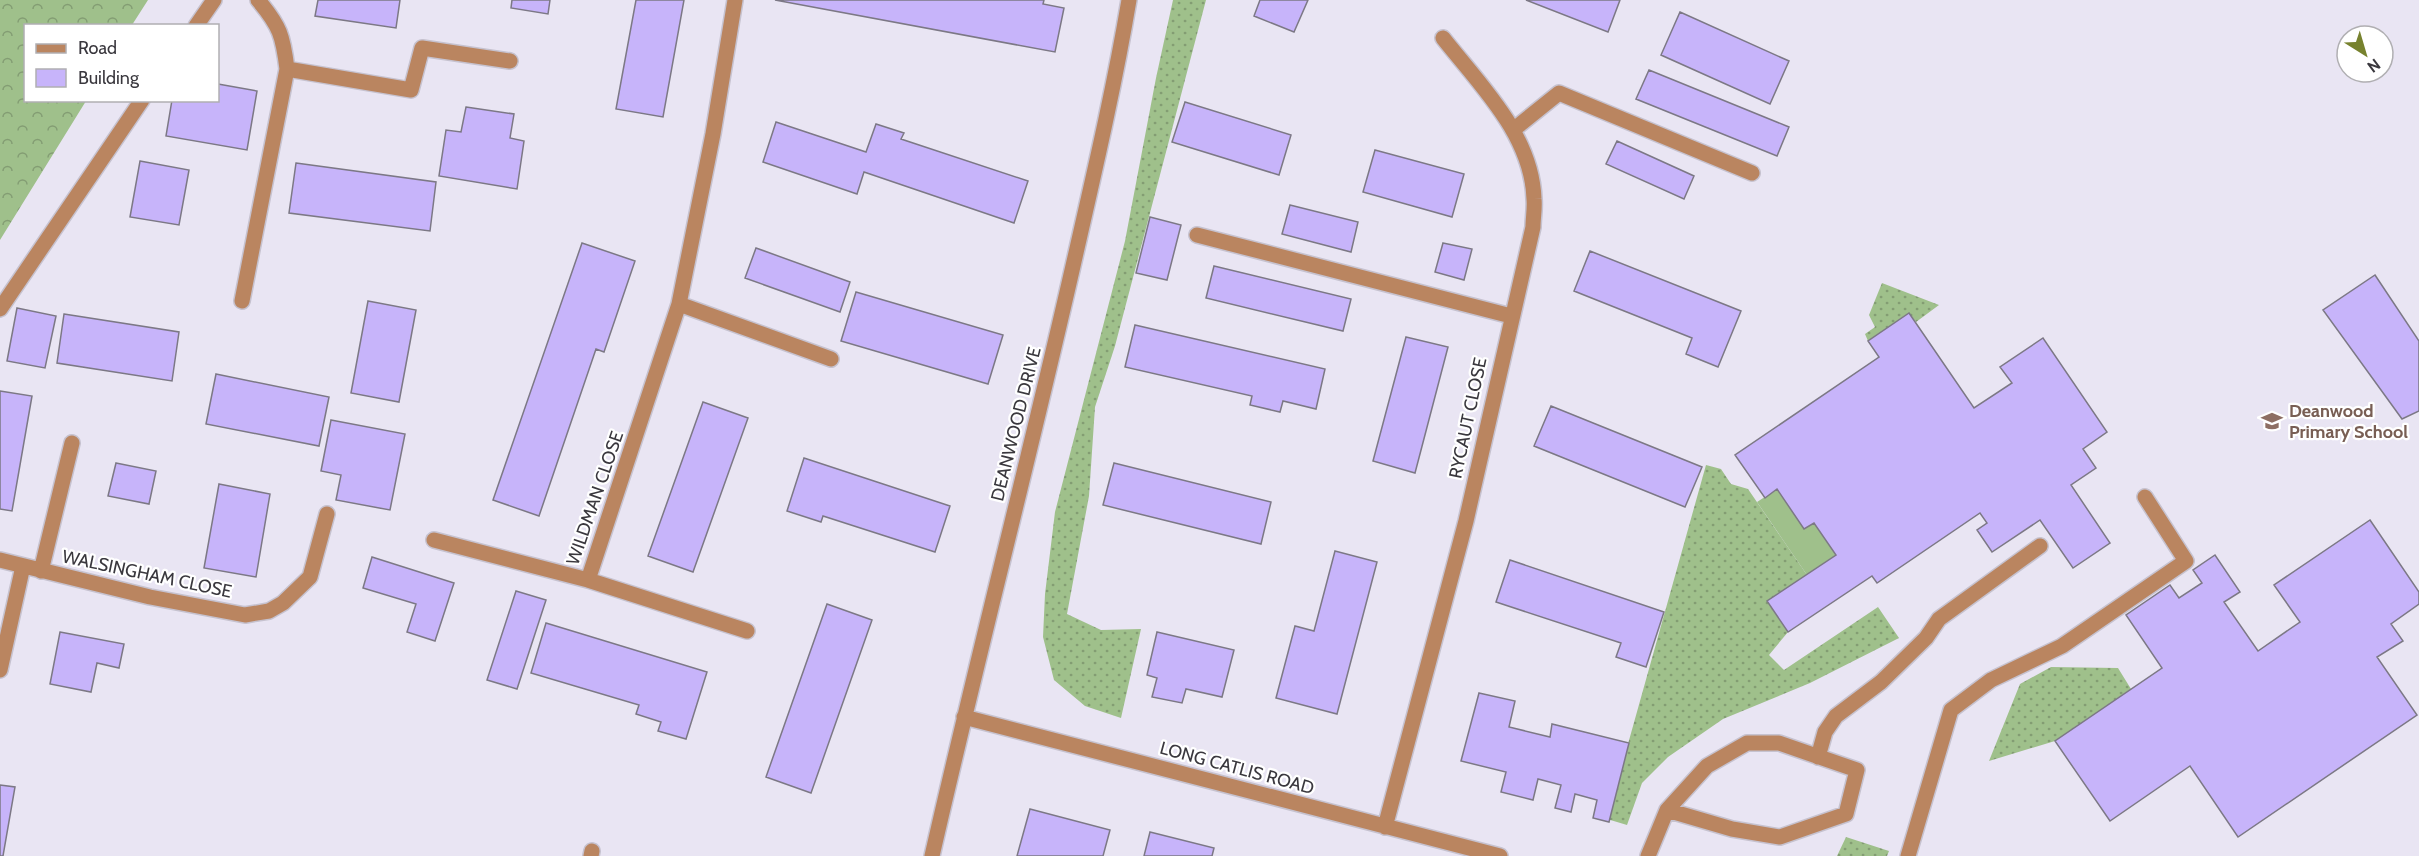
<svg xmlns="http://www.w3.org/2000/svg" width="2419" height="856" font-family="Cabin,sans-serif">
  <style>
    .grass { fill: url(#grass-dots) }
    .forest { fill: url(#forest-crowns) }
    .garden { fill: #9fc08b }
    .building { fill: #c7b4fa; stroke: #7c7885; stroke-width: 1.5 }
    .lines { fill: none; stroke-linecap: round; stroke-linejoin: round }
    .minor-casing { stroke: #c6c2cf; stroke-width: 18 }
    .minor { stroke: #ba8560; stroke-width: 15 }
    .labels { text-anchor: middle; stroke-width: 4.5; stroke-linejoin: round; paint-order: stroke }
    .education-label { font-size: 18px; font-weight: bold; fill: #785e54; stroke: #fff; text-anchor: start }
    .street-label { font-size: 18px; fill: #3a383e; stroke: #fff }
  </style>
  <defs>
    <pattern id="grass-dots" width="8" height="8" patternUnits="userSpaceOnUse" patternTransform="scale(1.5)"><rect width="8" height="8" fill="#9fc08b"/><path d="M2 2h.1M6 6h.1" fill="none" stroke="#839d73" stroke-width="1.8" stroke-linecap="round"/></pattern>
    <pattern id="forest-crowns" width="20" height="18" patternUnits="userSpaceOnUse" patternTransform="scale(1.5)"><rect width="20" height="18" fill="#9fc08b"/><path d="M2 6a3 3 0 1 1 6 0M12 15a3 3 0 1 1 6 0" fill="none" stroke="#839d73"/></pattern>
  </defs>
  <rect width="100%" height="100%" fill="#e9e5f3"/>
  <!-- grass -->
  <path class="grass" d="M1173,0H1206L1115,346L1095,407L1089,496L1067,614L1101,630L1141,629L1121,718L1085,706L1054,680L1043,637L1045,594L1055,512L1125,241L1156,78Z
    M1882,283L1939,305L1916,322L1909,313L1868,341L1865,334L1875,327L1869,315Z
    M1706,465L1721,469L1731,484L1748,489L1807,575L1768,601L1788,632L1769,655L1784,670L1878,607L1899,638L1810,683L1723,719L1668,757L1642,783L1627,825L1607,819Z
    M2051,667L2118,668L2131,689L2055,741L1989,761L2020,684Z
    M1846,837L1889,851L1887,856H1837Z"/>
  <!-- forest -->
  <path class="forest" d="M0,0H148L132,25L26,26V100L86,101L0,240Z"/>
  <!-- garden -->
  <path class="garden" d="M1777,489L1804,529L1814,523L1836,555L1807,575L1757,502Z"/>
  <!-- building -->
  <path class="building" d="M318,0H400L396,28L315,16Z
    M512,0H550L548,14L511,8Z
    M636,0H684L663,117L616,109Z
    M775,0H1044L1043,4L1064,8L1055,52Z
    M1260,0H1308L1294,32L1254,16Z
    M1526,0H1620L1608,32Z
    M1680,12L1789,61L1770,104L1661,55Z
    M1649,70L1789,127L1777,156L1636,99Z
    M218,84L257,91L247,150L166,136L172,100H218Z
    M1185,102L1291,135L1279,175L1172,142Z
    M466,107L514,114L510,138L524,141L517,189L439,176L446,130L461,132Z
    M776,122L866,152L876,124L904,133L901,139L1028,181L1014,223L864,172L857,194L763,162Z
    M1617,141L1694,176L1684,199L1606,164Z
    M1375,150L1464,174L1452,217L1363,192Z
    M140,161L189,170L179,225L130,217Z
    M296,163L436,182L430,231L289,213Z
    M1290,205L1358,222L1351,252L1282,234Z
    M1150,217L1181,225L1167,280L1136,273Z
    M582,243L635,261L604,352L596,349L539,516L493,500Z
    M1443,243L1472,249L1464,280L1435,272Z
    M756,248L850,282L840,312L745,278Z
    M1590,251L1741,311L1718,367L1686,354L1692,338L1574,291Z
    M1214,266L1351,299L1343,331L1206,298Z
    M2375,275L2419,341V411L2402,419L2323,310Z
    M856,292L1003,335L988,384L841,341Z
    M368,301L416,310L399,402L351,393Z
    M17,308L56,316L45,368L7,361Z
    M1909,313L1974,408L2012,383L2000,367L2043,338L2107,432L2083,449L2096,468L2071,485L2110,543L2073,568L2040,520L1992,552L1977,530L1987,523L1980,513L1877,583L1872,576L1788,632L1767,601L1836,555L1814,523L1804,529L1777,489L1765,498L1735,455L1879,357L1868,341Z
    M64,314L179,332L172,381L57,363Z
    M1135,325L1325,369L1316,409L1283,401L1280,412L1250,405L1252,396L1125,367Z
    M1406,337L1448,347L1415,473L1373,461Z
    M216,374L329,397L319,446L206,424Z
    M0,391L32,396L12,511L0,509Z
    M703,402L748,418L693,572L648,556Z
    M1551,406L1702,467L1685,507L1534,446Z
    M331,420L405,434L390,510L336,500L341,475L321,471Z
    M804,458L950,506L935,552L823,516L821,522L787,511Z
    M116,463L156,471L149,504L108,496Z
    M1114,463L1271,502L1261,544L1103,505Z
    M219,484L270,494L256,577L204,568Z
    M2370,520L2419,592V604L2391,624L2403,641L2377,657L2417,715L2238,837L2190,766L2110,821L2055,741L2162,668L2126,615L2170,585L2179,598L2202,583L2193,570L2215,555L2240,592L2224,602L2258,651L2300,622L2274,585Z
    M1335,551L1377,562L1337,714L1276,698L1295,626L1314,631Z
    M372,557L454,583L435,641L407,632L416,604L363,588Z
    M1510,560L1664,612L1646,667L1616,657L1621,643L1496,602Z
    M516,591L546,600L517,689L487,680Z
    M827,604L872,620L811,793L766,777Z
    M546,623L707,672L686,739L658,731L661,722L636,714L639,705L531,673Z
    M60,632L124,644L119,668L97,663L91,692L50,684Z
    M1157,632L1234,650L1222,697L1186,689L1182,703L1152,697L1157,678L1147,675Z
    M1479,693L1515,701L1509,727L1550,737L1552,724L1629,743L1609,822L1593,818L1597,800L1575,794L1571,812L1555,808L1561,785L1538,779L1533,800L1501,792L1506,772L1461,761Z
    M0,785L15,787L3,856H0Z
    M1030,809L1110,830L1103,856H1017Z
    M1150,832L1214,848L1212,856H1144Z"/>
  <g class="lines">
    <defs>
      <path id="minor" d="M735,0L713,134L679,304L588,580L747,631
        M196,26L214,0
        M287,69L411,90L422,48L510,61
        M1513,130L1559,93L1752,173
        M1197,235L1511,316
        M242,301L287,69C283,36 280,26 258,0
        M679,304L831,359
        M0,309L142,100
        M434,540L588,580
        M0,560L150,597L245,615L269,611L283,603L310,577L327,514
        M41,571L72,443
        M0,670L23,566
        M964,717L1500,856
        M1818,757L1825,732L1836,716L1881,682L1926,638L1939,619L2040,546
        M1385,827L1466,521L1533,227C1533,218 1535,208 1534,199C1532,135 1480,85 1443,38
        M591,856L592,851
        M932,856C977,659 1028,463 1073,266C1093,178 1114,89 1129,0
        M1648,856L1667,810L1707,766L1747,743H1779L1857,770L1846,814L1780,837L1732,829L1667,810
        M1908,856L1951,710L1991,680L2062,646L2186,561L2145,497"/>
    </defs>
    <!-- minor casing -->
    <use href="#minor" class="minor-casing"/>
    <!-- minor -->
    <use href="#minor" class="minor"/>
  </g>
  <!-- icons -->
  <defs>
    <symbol id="school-bare" viewBox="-9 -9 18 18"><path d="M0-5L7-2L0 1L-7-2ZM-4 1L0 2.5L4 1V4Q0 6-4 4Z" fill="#8d6e63" stroke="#fff" stroke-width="2.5" paint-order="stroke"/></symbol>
  </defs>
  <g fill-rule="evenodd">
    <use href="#school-bare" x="2257" y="406" width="30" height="30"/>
  </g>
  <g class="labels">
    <!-- education labels -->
    <g class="education-label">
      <text x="2289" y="417">Deanwood<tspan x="2289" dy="21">Primary School</tspan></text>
    </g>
    <!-- street labels -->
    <g class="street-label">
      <text transform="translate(1468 418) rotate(-78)" y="6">RYCAUT CLOSE</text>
      <text transform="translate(1016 424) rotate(-76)" y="6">DEANWOOD DRIVE</text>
      <text transform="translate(595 498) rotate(-71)" y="6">WILDMAN CLOSE</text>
      <text transform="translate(147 574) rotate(12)" y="6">WALSINGHAM CLOSE</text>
      <text transform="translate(1237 768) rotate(15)" y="6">LONG CATLIS ROAD</text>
    </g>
  </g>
  <!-- legend -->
  <rect x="24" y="24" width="195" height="78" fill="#ffffff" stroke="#b0afb2" stroke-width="1.5"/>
  <rect x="36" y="44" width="30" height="9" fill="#ba8560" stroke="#b0afb2" stroke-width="1.5"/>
  <text x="78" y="54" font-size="18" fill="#3a383e">Road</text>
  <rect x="36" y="69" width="30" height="18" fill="#c7b4fa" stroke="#b0afb2" stroke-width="1.5"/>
  <text x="78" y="84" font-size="18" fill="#3a383e">Building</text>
  <!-- north arrow -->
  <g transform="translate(2365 54) rotate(143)"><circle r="28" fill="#ffffff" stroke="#b0afb2" stroke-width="1.5"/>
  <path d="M0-4.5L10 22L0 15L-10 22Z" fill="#77822e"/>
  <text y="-9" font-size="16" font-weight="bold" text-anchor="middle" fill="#3a383e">N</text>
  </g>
</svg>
